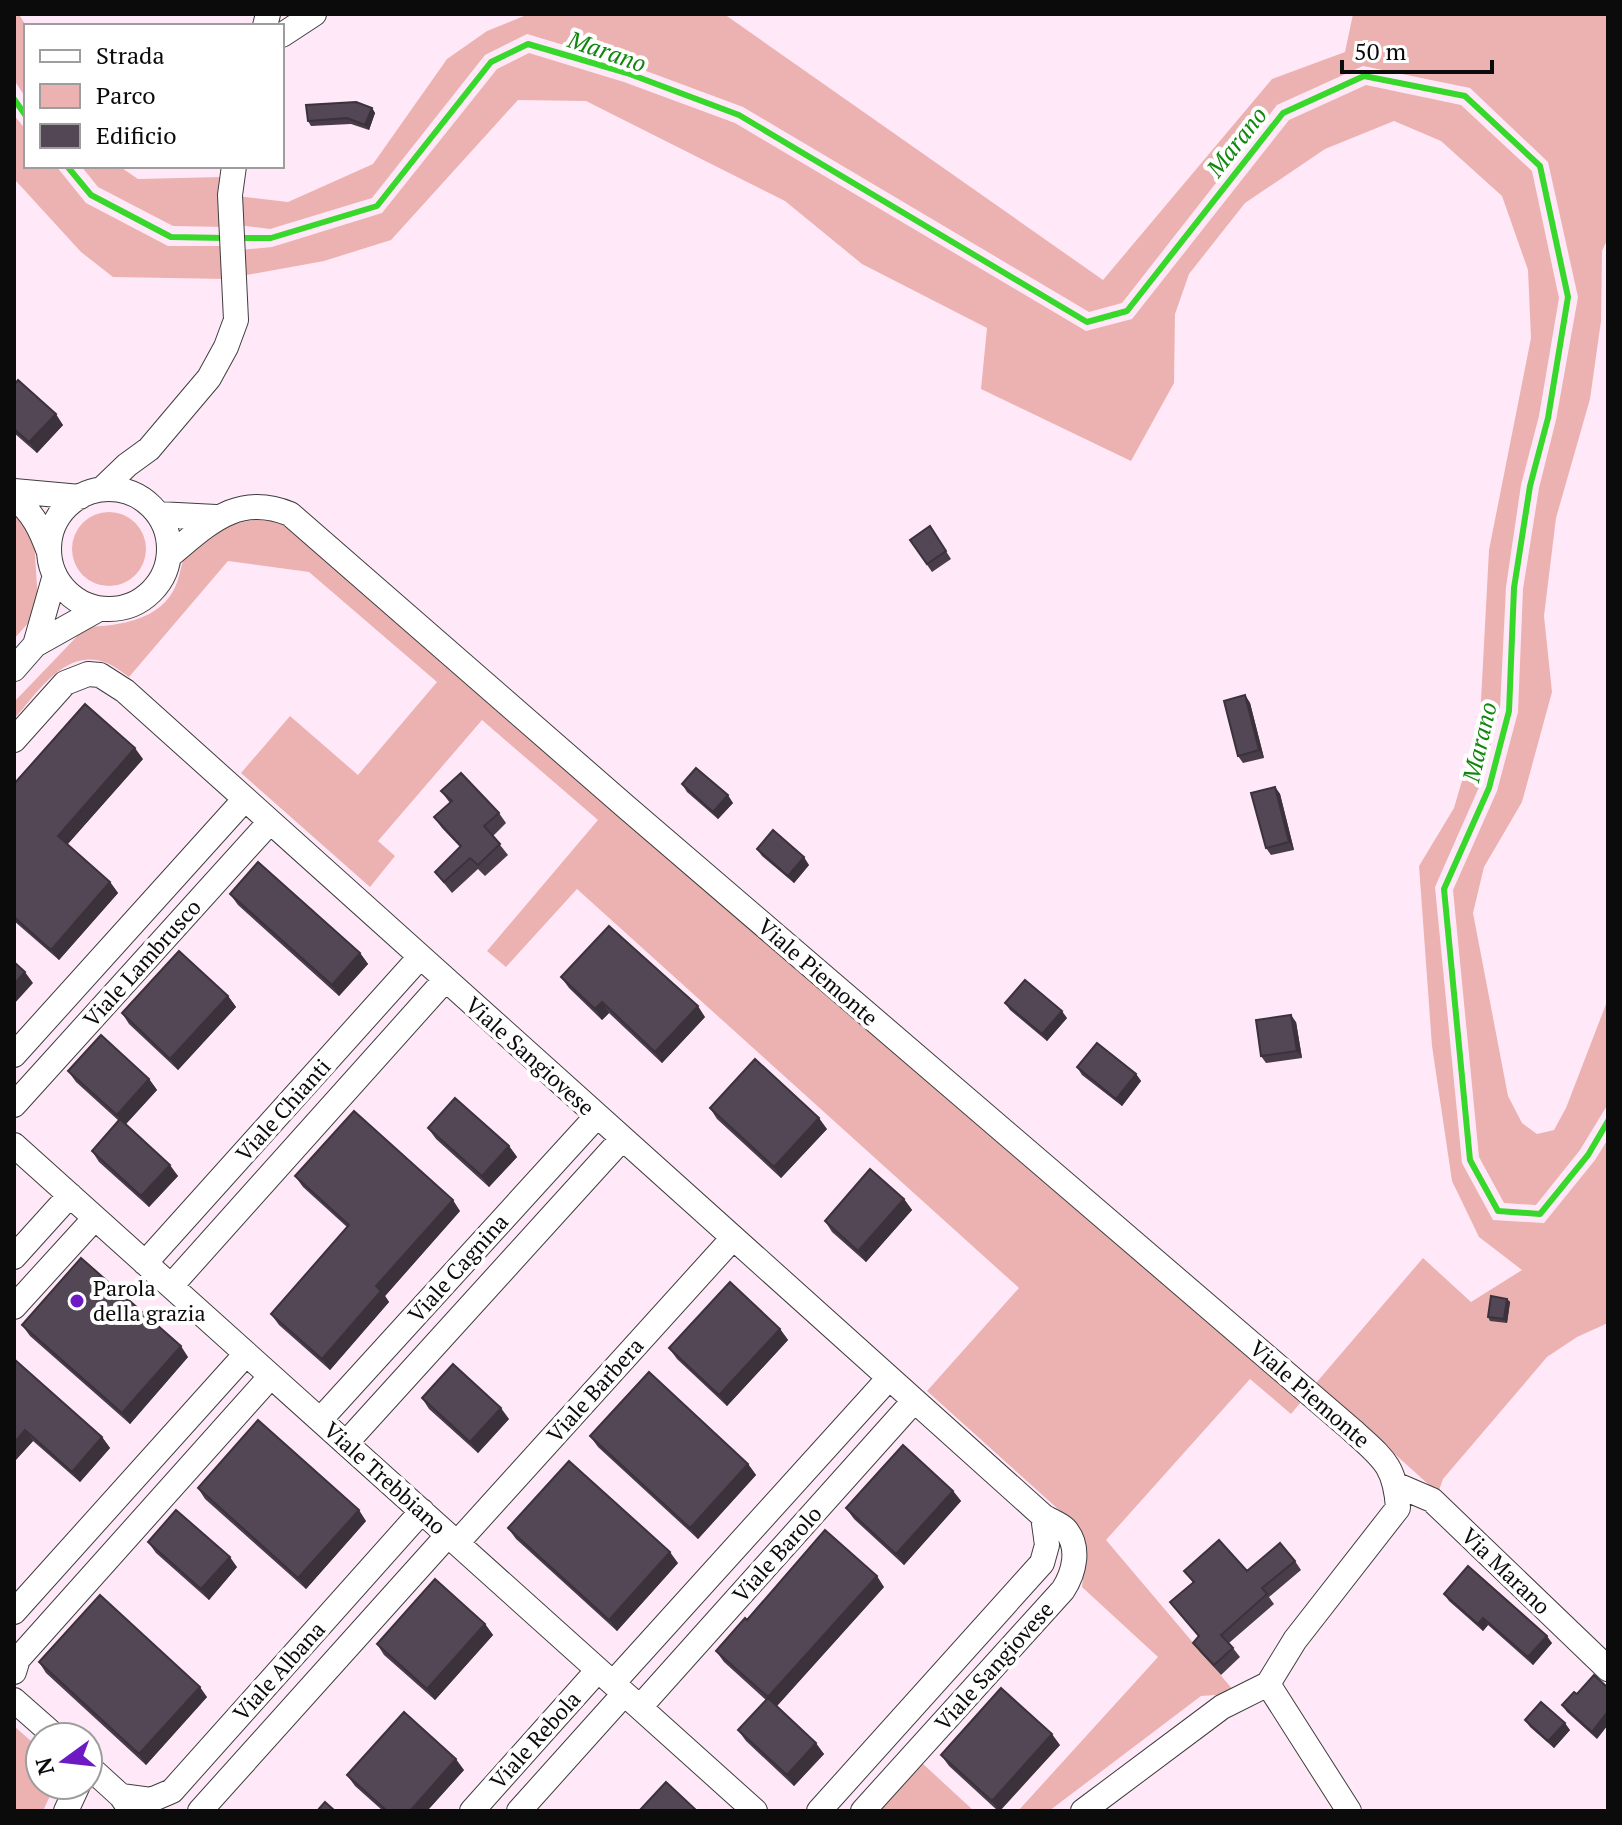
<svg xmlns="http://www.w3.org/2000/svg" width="1622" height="1825" font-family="'PT Serif',serif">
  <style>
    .green { fill: #ecb2b1 }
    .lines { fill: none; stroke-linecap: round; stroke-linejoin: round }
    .stream { stroke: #37d72c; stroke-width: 6 }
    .street-casing { stroke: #3e3e3e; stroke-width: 26 }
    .street { stroke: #fff; stroke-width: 24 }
    .wall { fill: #483d49 }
    .shaded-wall { fill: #3b323c }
    .building { fill: #544755; stroke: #3b323c; stroke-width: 2 }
    .poi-dot { fill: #6d1ac4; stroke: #fff; stroke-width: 3 }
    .labels { text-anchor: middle; stroke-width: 8; stroke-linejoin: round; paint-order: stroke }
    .street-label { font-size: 22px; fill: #0b0b0b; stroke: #fff }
    .poi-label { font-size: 22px; fill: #0b0b0b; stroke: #fff; text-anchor: start }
    .water-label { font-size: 24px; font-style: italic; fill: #11870e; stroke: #fff }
  </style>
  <rect width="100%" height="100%" fill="#ffe9f8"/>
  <!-- green -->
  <path class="green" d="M14,14H19L26,26V98L14,80Z
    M529,14H724L1103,280L1272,79L1345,52L1353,14H1608V238L1602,251L1601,321L1590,399L1556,518L1544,616L1552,692L1522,802L1484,867L1473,913L1508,1096L1522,1123L1537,1134L1554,1130L1566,1108L1608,999V1104L1580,1150L1536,1205L1504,1203L1479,1157L1453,890L1497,791L1518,712L1523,589L1539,488L1556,420L1578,297L1548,162L1470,88L1363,66L1277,105L1122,303L1089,312L743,107L630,65L527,34L485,55L372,198L270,229L237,225V196L288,202L373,164L447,59L487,31Z
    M529,53L624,82L735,123L1086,331L1132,319L1289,120L1366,85L1461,105L1532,171L1559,298L1539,416L1521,485L1506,587L1500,709L1480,785L1435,887L1462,1163L1493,1220L1544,1223L1595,1160L1608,1139V1323L1577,1337L1547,1357L1443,1479L1438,1493L1316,1383L1423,1258L1471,1302L1522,1270L1479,1237L1452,1181L1432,1046L1419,866L1454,808L1480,719L1489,550L1531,338L1528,270L1502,196L1441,141L1394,121L1325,149L1245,203L1189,274L1175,314L1174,383L1131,461L981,389L987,328L862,264L785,201L586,101L518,100L391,240L324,261L241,276L239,250L272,247L382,213L497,69Z
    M14,115L26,130V166H56L86,203L168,246H226V279L113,277L81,252L16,181Z
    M81,166H119L138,179L221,177L225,227L173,226L98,187Z
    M14,508L34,539L38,602L29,622L14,639Z
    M72 549a37 37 0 1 1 74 0a37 37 0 1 1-74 0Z
    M262,519L281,523L1301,1402L1291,1414L1250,1379L1106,1540L1234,1691L1230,1694L1201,1696L1049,1811H1018L1158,1657L1082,1587L1086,1550L1078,1527L927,1391L1019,1288L577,889L506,967L487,951L598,820L482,720L378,841L395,856L370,887L241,773L290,716L358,775L437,682L309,572L228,561L129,677C122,672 114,666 107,663C66,646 37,693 14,719V702L86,627C119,626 162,620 176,585C181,574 181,558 189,550C208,529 235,522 262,519Z
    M14,1726L40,1749V1785H55L43,1811H14Z
    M922,1763L974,1811H879Z"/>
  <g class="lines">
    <!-- stream -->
    <path class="stream" d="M14,99L26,116
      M67,166L91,195L171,237L226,238
      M237,238H271L377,206L491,62L528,44L627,73L739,115L1087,322L1127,311L1283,113L1364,76L1465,96L1540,166L1568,297L1548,418L1530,486L1514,588L1509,711L1489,788L1444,889L1470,1160L1498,1211L1540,1214L1588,1155L1608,1121"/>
    <defs>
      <path id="street" d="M265,26L268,14
        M282,35L314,14
        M102,489L127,465L149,449L209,378L226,347L236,320L230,195L234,166
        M49 549a60 60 0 1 1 120 0a60 60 0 1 1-120 0Z
        M14,491L80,497
        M14,498C33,512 41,530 49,552
        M158,514L216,517
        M169,556C207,525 237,492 290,514L625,806L1352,1430C1382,1458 1395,1464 1398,1508L1295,1640L1268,1684L1222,1707L1083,1811
        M35,645L55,575
        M14,669L35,645L99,609
        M14,740L65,683L88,674L100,675L125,691L1043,1516C1049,1520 1060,1524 1065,1529C1081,1547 1074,1573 1063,1590L863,1811
        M14,1055L245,799
        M14,1105L270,822
        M14,1145L755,1811
        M14,1257L70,1195
        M145,1263L420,957
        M171,1286L445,980
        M14,1307L95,1218
        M320,1420L597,1116
        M346,1443L622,1139
        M1397,1485L1432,1500L1608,1669
        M457,1543L733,1238
        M14,1612L246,1354
        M14,1672L18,1659L271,1376
        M613,1683L889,1378
        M1268,1684L1349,1811
        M14,1700L56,1737
        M640,1707L914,1401
        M88,1766L121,1796L130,1809
        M121,1796L151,1800L172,1791L422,1511
        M66,1811L78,1785
        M200,1811L448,1535
        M472,1811L598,1670
        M519,1811L624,1694
        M819,1811L1042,1563L1047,1545L1043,1516"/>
    </defs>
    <!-- street casing -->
    <use href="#street" class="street-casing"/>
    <!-- street -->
    <use href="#street" class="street"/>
  </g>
  <!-- wall -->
  <path class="wall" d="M372,108L375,113L369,130L351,124L311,126L308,121Z
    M14,385L63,425L37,453L14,433Z
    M930,526L951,559L932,572L910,540Z
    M1245,695L1250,703L1264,758L1243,763L1238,756Z
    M143,759L67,845L110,882L118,893L59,960L14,921V784Z
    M682,784L733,803L718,819L687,792Z
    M1275,787L1280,794L1294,850L1271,855L1266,848Z
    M441,791L499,813L506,823L493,836L508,855L485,876L478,869L452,893L435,872L460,847L442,828L434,817L450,803Z
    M757,849L809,865L794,883L762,856Z
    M230,894L360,953L368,964L339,996L238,905Z
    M561,977L705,1017L662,1063L609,1013L602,1020L569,988Z
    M228,996L236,1007L178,1070L129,1024L122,1013Z
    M1005,1003L1067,1018L1047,1041L1010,1010Z
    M1296,1022L1302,1058L1266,1063L1261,1056Z
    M1077,1067L1136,1074L1141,1081L1122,1106L1082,1075Z
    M68,1071L149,1079L157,1090L126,1124L178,1176L149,1207L99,1162L92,1151L119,1121L76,1082Z
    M710,1108L827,1129L781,1178L717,1119Z
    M428,1128L509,1146L517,1157L489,1187L436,1139Z
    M295,1176L460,1211L385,1296L389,1302L330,1370L279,1325L271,1314L347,1227L303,1187Z
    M904,1199L912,1210L866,1262L832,1232L825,1221Z
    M1507,1299L1510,1302L1507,1323L1490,1321L1488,1317Z
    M22,1325L188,1357L130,1424L30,1336Z
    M780,1329L788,1340L727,1406L677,1359L669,1348Z
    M14,1359L102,1437L110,1448L80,1482L33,1441L14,1462Z
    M422,1398L509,1419L478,1453L429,1409Z
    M590,1436L748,1464L756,1475L698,1539L598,1447Z
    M198,1488L366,1521L306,1589L205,1499Z
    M953,1491L961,1501L904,1565L854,1519L846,1508Z
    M508,1528L678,1563L617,1631L516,1539Z
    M148,1542L237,1567L209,1600L156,1553Z
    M1295,1561L1301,1570L1269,1597L1274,1604L1229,1643L1240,1657L1221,1675L1200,1652L1193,1643L1199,1637L1170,1602L1193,1582L1184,1571H1247Z
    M884,1587L777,1706L824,1754L794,1786L746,1741L738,1730L766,1700L724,1662L716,1651L747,1620Z
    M1444,1594L1552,1643L1533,1665L1488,1625L1483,1631L1449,1601Z
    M485,1624L493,1635L435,1700L384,1655L377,1644Z
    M39,1662L207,1697L146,1765L46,1673Z
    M1577,1694L1597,1739L1567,1712L1562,1705Z
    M1525,1720L1570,1730L1554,1748L1530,1727Z
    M1060,1745L1000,1811H998L949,1766L941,1755Z
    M464,1770L427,1811H383L355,1786L347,1775Z"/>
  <!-- shaded-wall -->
  <path class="shaded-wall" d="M372,108L375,113L369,130L365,125Z
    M56,414L63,425L37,453L29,442Z
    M1245,695L1250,703L1264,758L1259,750Z
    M135,748L143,759L65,847L58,836Z
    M1275,787L1280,794L1294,850L1289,842Z
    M728,795L733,803L718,819L713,812Z
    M804,857L809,865L794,883L788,876Z
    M110,882L118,893L59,960L51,950Z
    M360,953L368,964L339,996L332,985Z
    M25,972L33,983L14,1004V984Z
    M228,996L236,1007L178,1070L170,1059Z
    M602,1002L609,1013L602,1020L595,1009Z
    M698,1006L705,1017L662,1063L655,1052Z
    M1062,1011L1067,1018L1047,1041L1042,1034Z
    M1291,1015L1296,1022L1302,1058L1297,1051Z
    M1136,1074L1141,1081L1122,1106L1116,1099Z
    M149,1079L157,1090L124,1126L117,1115Z
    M819,1118L827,1129L781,1178L774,1167Z
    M509,1146L517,1157L489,1187L482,1176Z
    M170,1165L178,1176L149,1207L141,1196Z
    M904,1199L912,1210L866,1262L858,1251Z
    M453,1200L460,1211L385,1296L389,1302L330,1370L322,1359L376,1286Z
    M1507,1299L1510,1302L1507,1323L1504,1319Z
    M780,1329L788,1340L727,1406L719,1395Z
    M181,1346L188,1357L130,1424L122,1413Z
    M501,1408L509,1419L478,1453L470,1442Z
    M25,1430L33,1441L14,1462V1443Z
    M102,1437L110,1448L80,1482L72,1472Z
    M748,1464L756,1475L698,1539L690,1528Z
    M953,1491L961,1501L904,1565L896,1554Z
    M359,1510L366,1521L306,1589L298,1578Z
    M670,1552L678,1563L617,1631L609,1620Z
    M230,1557L237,1567L209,1600L201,1589Z
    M877,1576L884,1587L775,1708L768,1697Z
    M1483,1618L1488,1625L1483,1631L1478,1624Z
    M485,1624L493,1635L435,1700L427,1689Z
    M1547,1636L1552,1643L1533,1665L1528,1657Z
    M200,1687L207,1697L146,1765L139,1754Z
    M1608,1711V1725L1597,1739L1592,1732Z
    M1565,1723L1570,1730L1554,1748L1548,1741Z
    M1052,1734L1060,1745L999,1811L992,1801Z
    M816,1743L824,1754L794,1786L787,1775Z
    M456,1759L464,1770L427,1811H410Z"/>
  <!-- building -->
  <path class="building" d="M356,102L372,108L365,125L347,118L308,121L306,105Z
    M18,380L56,414L29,442L14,429V385Z
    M930,526L946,551L927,564L910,540Z
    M1245,695L1259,750L1238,756L1224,701Z
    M85,704L135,748L58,836L110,882L51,950L14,917V784Z
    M696,768L728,795L713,812L682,784Z
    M461,773L499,813L484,826L500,844L478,865L470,858L444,882L435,872L461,846L434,817L452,801L441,791Z
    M1275,787L1289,842L1266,848L1251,793Z
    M773,830L804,857L788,876L757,849Z
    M258,862L360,953L332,985L230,894Z
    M609,926L698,1006L655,1052L602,1002L595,1009L561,977Z
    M179,951L228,996L170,1059L122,1013Z
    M14,962L25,972L14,984Z
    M1025,980L1062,1011L1042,1034L1005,1003Z
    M1291,1015L1297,1051L1261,1056L1256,1020Z
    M101,1035L149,1079L117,1115L68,1071Z
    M1097,1043L1136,1074L1116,1099L1077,1067Z
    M755,1059L819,1118L774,1167L710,1108Z
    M455,1098L509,1146L482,1176L428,1128Z
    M354,1111L453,1200L376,1286L381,1291L322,1359L271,1314L349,1225L295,1176Z
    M120,1119L170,1165L141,1196L92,1151Z
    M870,1169L904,1199L858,1251L825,1221Z
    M81,1258L181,1346L122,1413L22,1325Z
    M730,1282L780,1329L719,1395L669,1348Z
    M1491,1296L1507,1299L1504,1319L1488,1317Z
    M14,1359L102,1437L72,1472L25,1430L14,1443Z
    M453,1364L501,1408L470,1442L422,1398Z
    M649,1372L748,1464L690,1528L590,1436Z
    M258,1420L359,1510L298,1578L198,1488Z
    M903,1445L953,1491L896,1554L846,1508Z
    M569,1461L670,1552L609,1620L508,1528Z
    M176,1510L230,1557L201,1589L148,1542Z
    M825,1530L877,1576L768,1697L716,1651L745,1618L747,1620Z
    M1219,1540L1247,1571L1280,1543L1295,1561L1262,1588L1267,1594L1221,1635L1233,1648L1214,1665L1193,1643L1199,1636L1170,1602L1194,1582L1184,1571Z
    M1468,1566L1547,1636L1528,1657L1483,1618L1478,1624L1444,1594Z
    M435,1579L485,1624L427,1689L377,1644Z
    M100,1595L200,1687L139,1754L39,1662Z
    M1594,1675L1608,1688V1711L1592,1732L1562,1705L1574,1692L1577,1694Z
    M1001,1688L1052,1734L992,1801L941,1755Z
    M768,1698L816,1743L787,1775L738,1730Z
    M1541,1702L1565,1723L1548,1741L1525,1720Z
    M404,1712L456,1759L410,1811H387L347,1775Z
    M666,1782L697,1811H639Z
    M325,1802L335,1811H317Z"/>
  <!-- markers -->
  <circle class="poi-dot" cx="77" cy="1301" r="8"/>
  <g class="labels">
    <!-- street labels -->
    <g class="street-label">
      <text transform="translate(142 963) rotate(-48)" y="8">Viale Lambrusco</text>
      <text transform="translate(818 972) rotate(41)" y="8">Viale Piemonte</text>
      <text transform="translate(530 1056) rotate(42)" y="8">Viale Sangiovese</text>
      <text transform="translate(283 1110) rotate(-48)" y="8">Viale Chianti</text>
      <text transform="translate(458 1268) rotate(-48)" y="8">Viale Cagnina</text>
      <text transform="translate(595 1390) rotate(-48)" y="8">Viale Barbera</text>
      <text transform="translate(1310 1394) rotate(41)" y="8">Viale Piemonte</text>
      <text transform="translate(385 1478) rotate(42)" y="8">Viale Trebbiano</text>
      <text transform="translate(777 1554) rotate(-48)" y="8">Viale Barolo</text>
      <text transform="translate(1506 1571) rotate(44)" y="8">Via Marano</text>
      <text transform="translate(994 1666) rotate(-48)" y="8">Viale Sangiovese</text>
      <text transform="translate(279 1671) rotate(-48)" y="8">Viale Albana</text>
      <text transform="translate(535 1740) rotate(-48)" y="8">Viale Rebola</text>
    </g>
    <!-- poi labels -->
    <g class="poi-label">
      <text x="93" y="1296">Parola<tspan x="93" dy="25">della grazia</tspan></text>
    </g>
    <!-- water labels -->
    <g class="water-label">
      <text transform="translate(607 52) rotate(19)" y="8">Marano</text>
      <text transform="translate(1237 142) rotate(-52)" y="8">Marano</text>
      <text transform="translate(1480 742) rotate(-77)" y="8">Marano</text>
    </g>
  </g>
  <!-- border -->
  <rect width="1622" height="1825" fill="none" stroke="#0b0b0b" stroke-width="32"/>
  <!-- legend -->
  <rect x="24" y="24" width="260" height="144" fill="#ffffff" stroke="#9d9d9d" stroke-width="2"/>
  <rect x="40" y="50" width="40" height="12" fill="#ffffff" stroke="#9d9d9d" stroke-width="2"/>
  <text x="96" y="64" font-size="24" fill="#0b0b0b">Strada</text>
  <rect x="40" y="84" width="40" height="24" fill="#ecb2b1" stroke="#9d9d9d" stroke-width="2"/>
  <text x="96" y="104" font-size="24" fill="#0b0b0b">Parco</text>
  <rect x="40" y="124" width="40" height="24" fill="#544755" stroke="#9d9d9d" stroke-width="2"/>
  <text x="96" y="144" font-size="24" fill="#0b0b0b">Edificio</text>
  <!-- north arrow -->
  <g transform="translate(64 1761) rotate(255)"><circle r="38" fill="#ffffff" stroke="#9d9d9d" stroke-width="2"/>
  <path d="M0-6L14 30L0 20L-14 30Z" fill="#6d1ac4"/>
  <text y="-12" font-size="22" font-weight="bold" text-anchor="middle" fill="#0b0b0b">N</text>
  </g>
  <!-- scale -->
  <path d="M1342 60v12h150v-12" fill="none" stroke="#0b0b0b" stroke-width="4"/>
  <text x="1354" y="60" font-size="24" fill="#0b0b0b" stroke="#ffffff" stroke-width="6" paint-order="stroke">50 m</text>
</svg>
